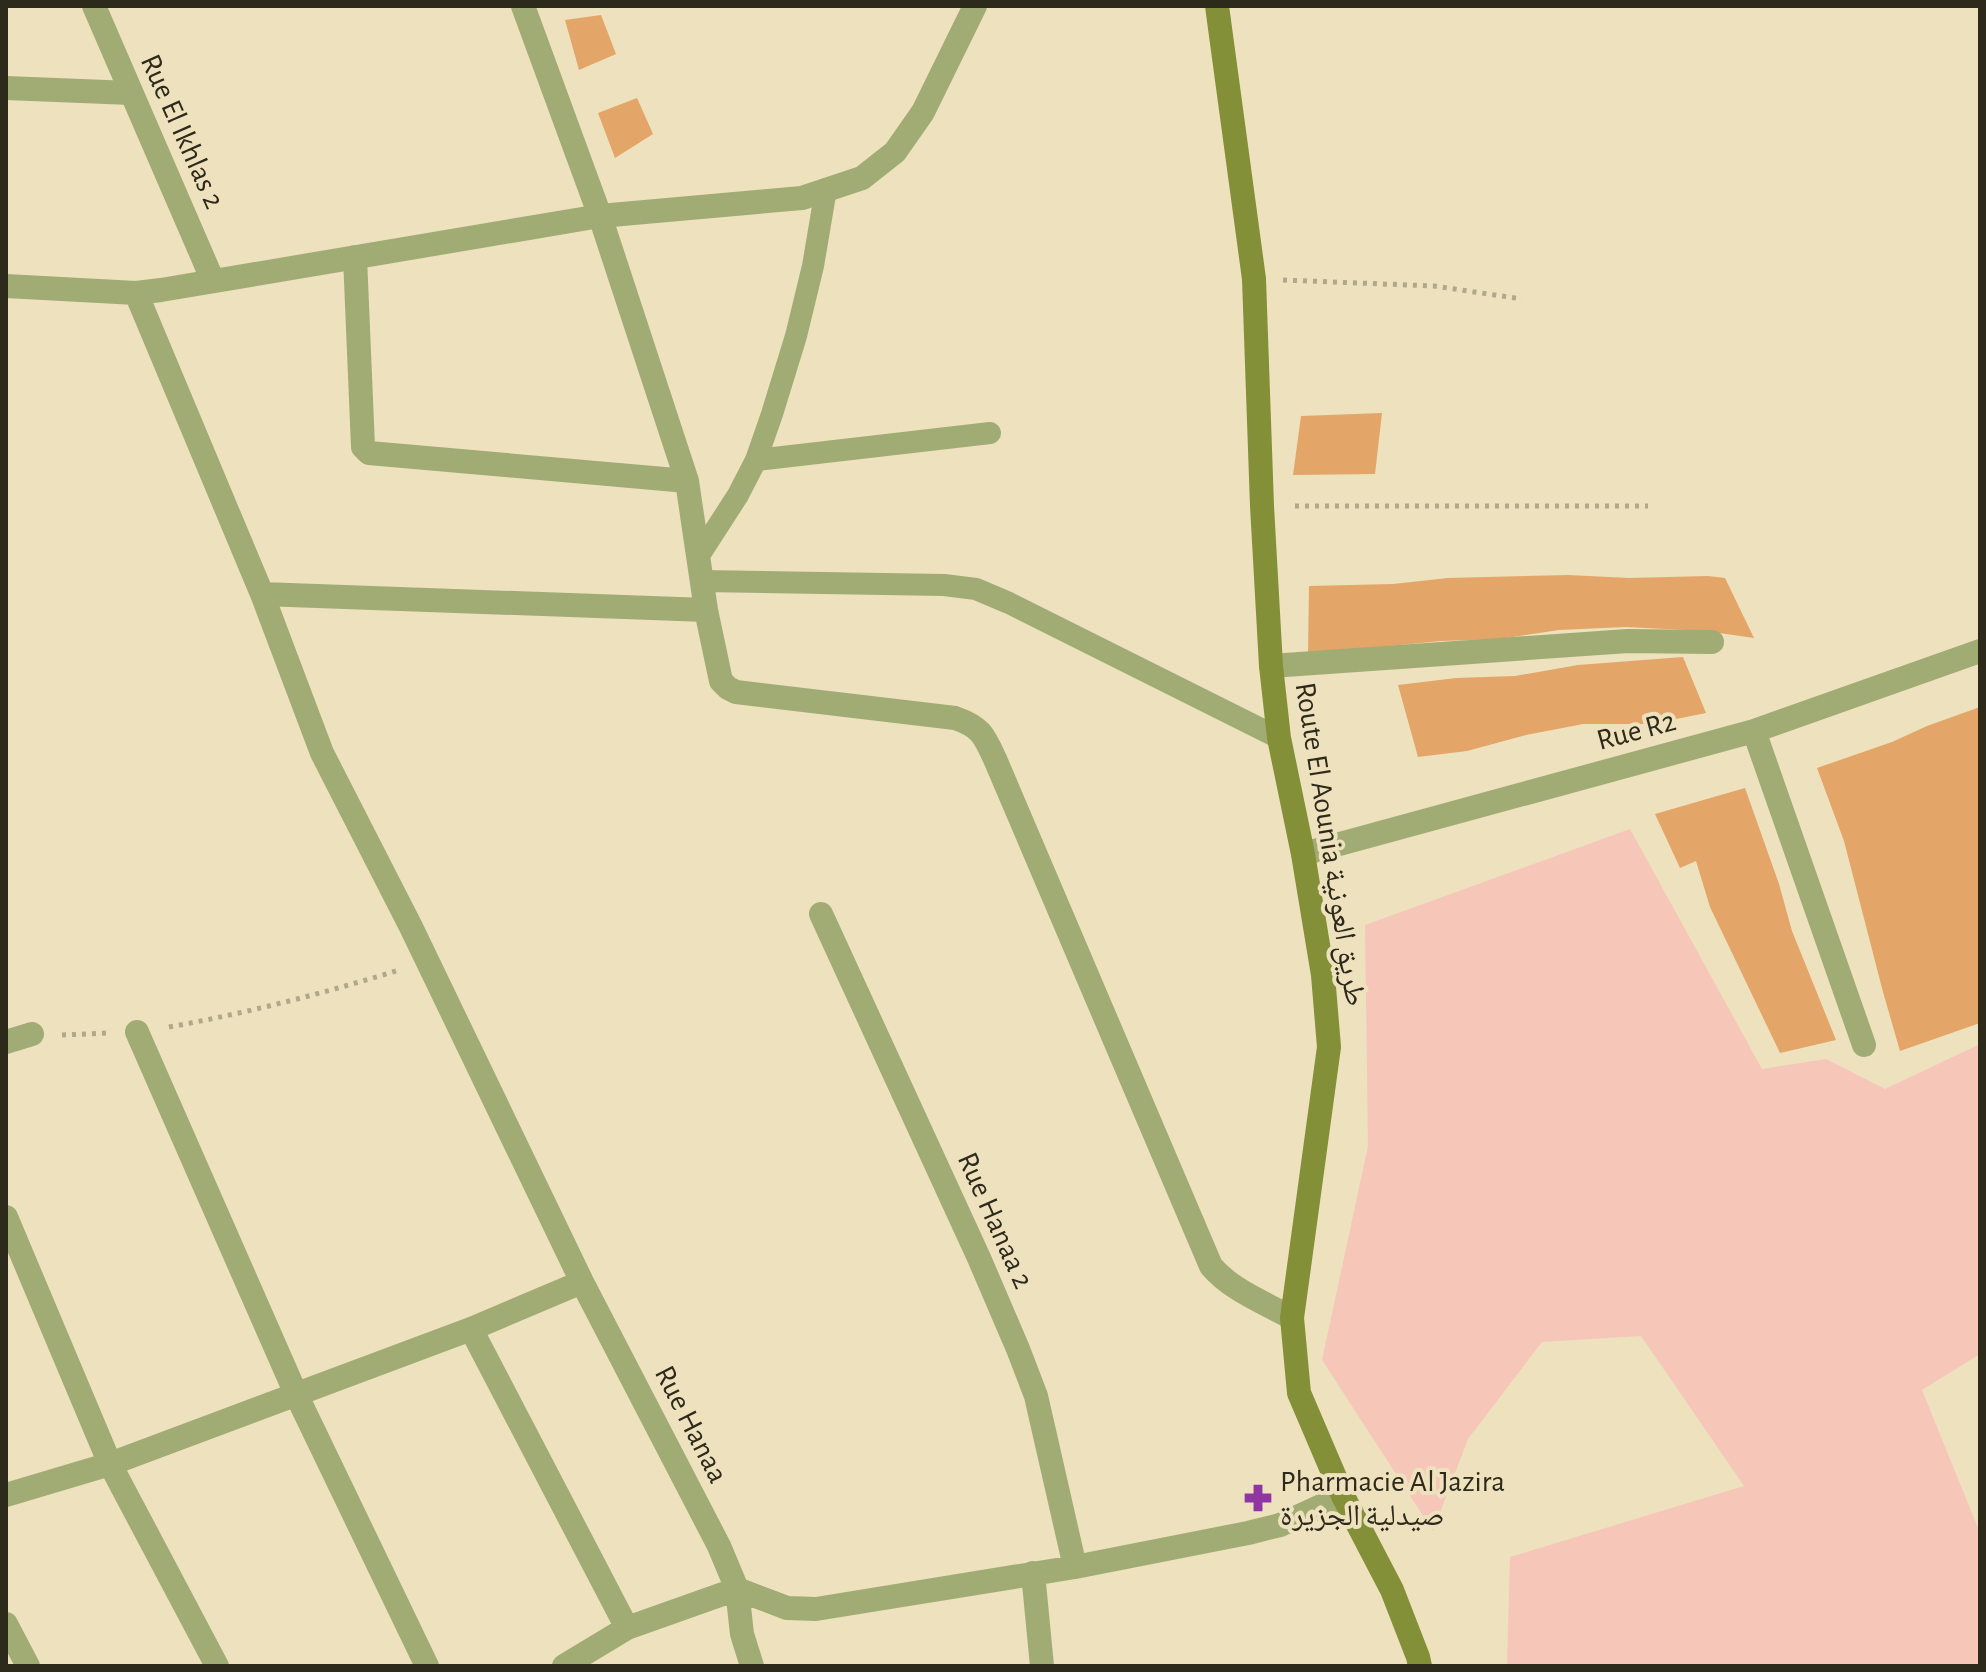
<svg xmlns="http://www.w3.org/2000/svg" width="1986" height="1672" font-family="'Alegreya Sans','Noto Naskh Arabic',sans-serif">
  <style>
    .green { fill: #f6c7b8 }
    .building { fill: #e3a568 }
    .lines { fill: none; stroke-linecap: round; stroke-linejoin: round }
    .path { stroke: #b1a78a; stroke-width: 5; stroke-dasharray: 4 6; stroke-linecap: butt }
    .lane { stroke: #a1ac75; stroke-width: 22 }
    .street { stroke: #a1ac75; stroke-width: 24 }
    .secondary { stroke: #839038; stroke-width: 24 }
    .labels { text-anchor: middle; stroke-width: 8; stroke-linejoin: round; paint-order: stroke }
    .street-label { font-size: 30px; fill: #2d291b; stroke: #eee1bd }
    .poi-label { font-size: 30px; fill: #2d291b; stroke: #eee1bd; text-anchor: start }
  </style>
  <rect width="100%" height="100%" fill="#eee1bd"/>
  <!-- green -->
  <path class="green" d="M1630,829L1762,1069L1826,1059L1885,1089L1980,1044V1354L1922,1390L1980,1533V1666H1507L1510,1557L1744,1486L1641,1336L1542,1342L1468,1439L1433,1531L1322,1360L1368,1146L1365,925Z"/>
  <!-- building -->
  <path class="building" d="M601,15L616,54L579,70L565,20Z
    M637,98L653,134L615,158L598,113Z
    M1382,413L1375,474L1293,475L1301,416Z
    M1568,575L1629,578L1708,576L1725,578L1754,638L1705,631L1626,627L1559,630L1499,639L1441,641L1308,654L1309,586L1393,584L1448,578Z
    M1683,657L1706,713L1651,724H1583L1526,735L1467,751L1418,757L1398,685L1456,678L1515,676L1578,665Z
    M1980,707V1023L1900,1051L1883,992L1844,841L1817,768L1892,742L1927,726Z
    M1745,788L1779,884L1792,931L1836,1040L1780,1053L1710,907L1696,861L1680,868L1655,814Z"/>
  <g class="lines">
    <!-- path -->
    <path class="path" d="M1283,280L1434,286L1522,299
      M1295,506H1648
      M169,1027C247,1013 321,994 396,971
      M62,1035L108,1033"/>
    <!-- lane -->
    <path class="lane" d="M756,460L990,433
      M698,557L738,495L756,460L772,414L796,336L813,266L826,189
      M701,581L944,585L976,589L1009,603L1279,738"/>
    <!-- street -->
    <path class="street" d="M94,6L213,281
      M523,6L600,216L687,481L706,610L721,681L728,688L736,692L955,718C981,727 984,735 995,759L1211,1266C1231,1290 1265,1303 1292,1318
      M6,88L131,93
      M355,257L363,447L369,453L687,481
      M6,286L136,293L161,290L600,216L802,198L862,178L895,152L923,112L975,6
      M136,293L262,594L322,753L411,927L582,1282L719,1546L737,1589L787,1608L816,1609L1075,1567L1248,1533L1280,1525L1343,1496
      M262,594L706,610
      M1271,666L1628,641L1712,642
      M1754,731L1864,1045
      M1303,854L1754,731L1980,651
      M821,914L979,1258L1018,1349L1036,1396L1075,1567
      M137,1032L296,1394L427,1666
      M6,1042L32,1034
      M6,1217L110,1464L217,1666
      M471,1329L627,1628
      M6,1495L110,1464L471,1329L582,1282
      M1033,1573L1042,1666
      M6,1624L28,1666
      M564,1666L627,1628L737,1589L742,1634L752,1666"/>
    <!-- secondary -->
    <path class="secondary" d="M1217,6L1254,279L1262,506L1271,666L1279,738L1303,854L1323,975L1329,1047L1292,1318L1299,1393L1343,1496L1392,1590L1418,1657L1420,1666"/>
  </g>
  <!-- icons -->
  <defs>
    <symbol id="pharmacy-bare" viewBox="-9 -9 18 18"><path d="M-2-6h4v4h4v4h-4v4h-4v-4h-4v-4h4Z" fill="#8f36a2" stroke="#eee1bd" stroke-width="2.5" paint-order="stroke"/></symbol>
  </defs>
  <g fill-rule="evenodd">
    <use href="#pharmacy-bare" x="1238" y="1478" width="40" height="40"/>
  </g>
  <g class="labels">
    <!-- street labels -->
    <g class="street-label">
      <text transform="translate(183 131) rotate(66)" y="10">Rue El Ikhlas 2</text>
      <text transform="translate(1636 730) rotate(-15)" y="10">Rue R2</text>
      <text transform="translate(1331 844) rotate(81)" y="10">Route El Aounia طريق العونية</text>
      <text transform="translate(996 1220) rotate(66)" y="10">Rue Hanaa 2</text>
      <text transform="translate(692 1424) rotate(63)" y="10">Rue Hanaa</text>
    </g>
    <!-- poi labels -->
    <g class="poi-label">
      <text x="1280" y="1491">Pharmacie Al Jazira<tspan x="1280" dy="34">صيدلية الجزيرة</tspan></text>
    </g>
  </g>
  <!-- border -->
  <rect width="1986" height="1672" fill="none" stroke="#2d291b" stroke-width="16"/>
</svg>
